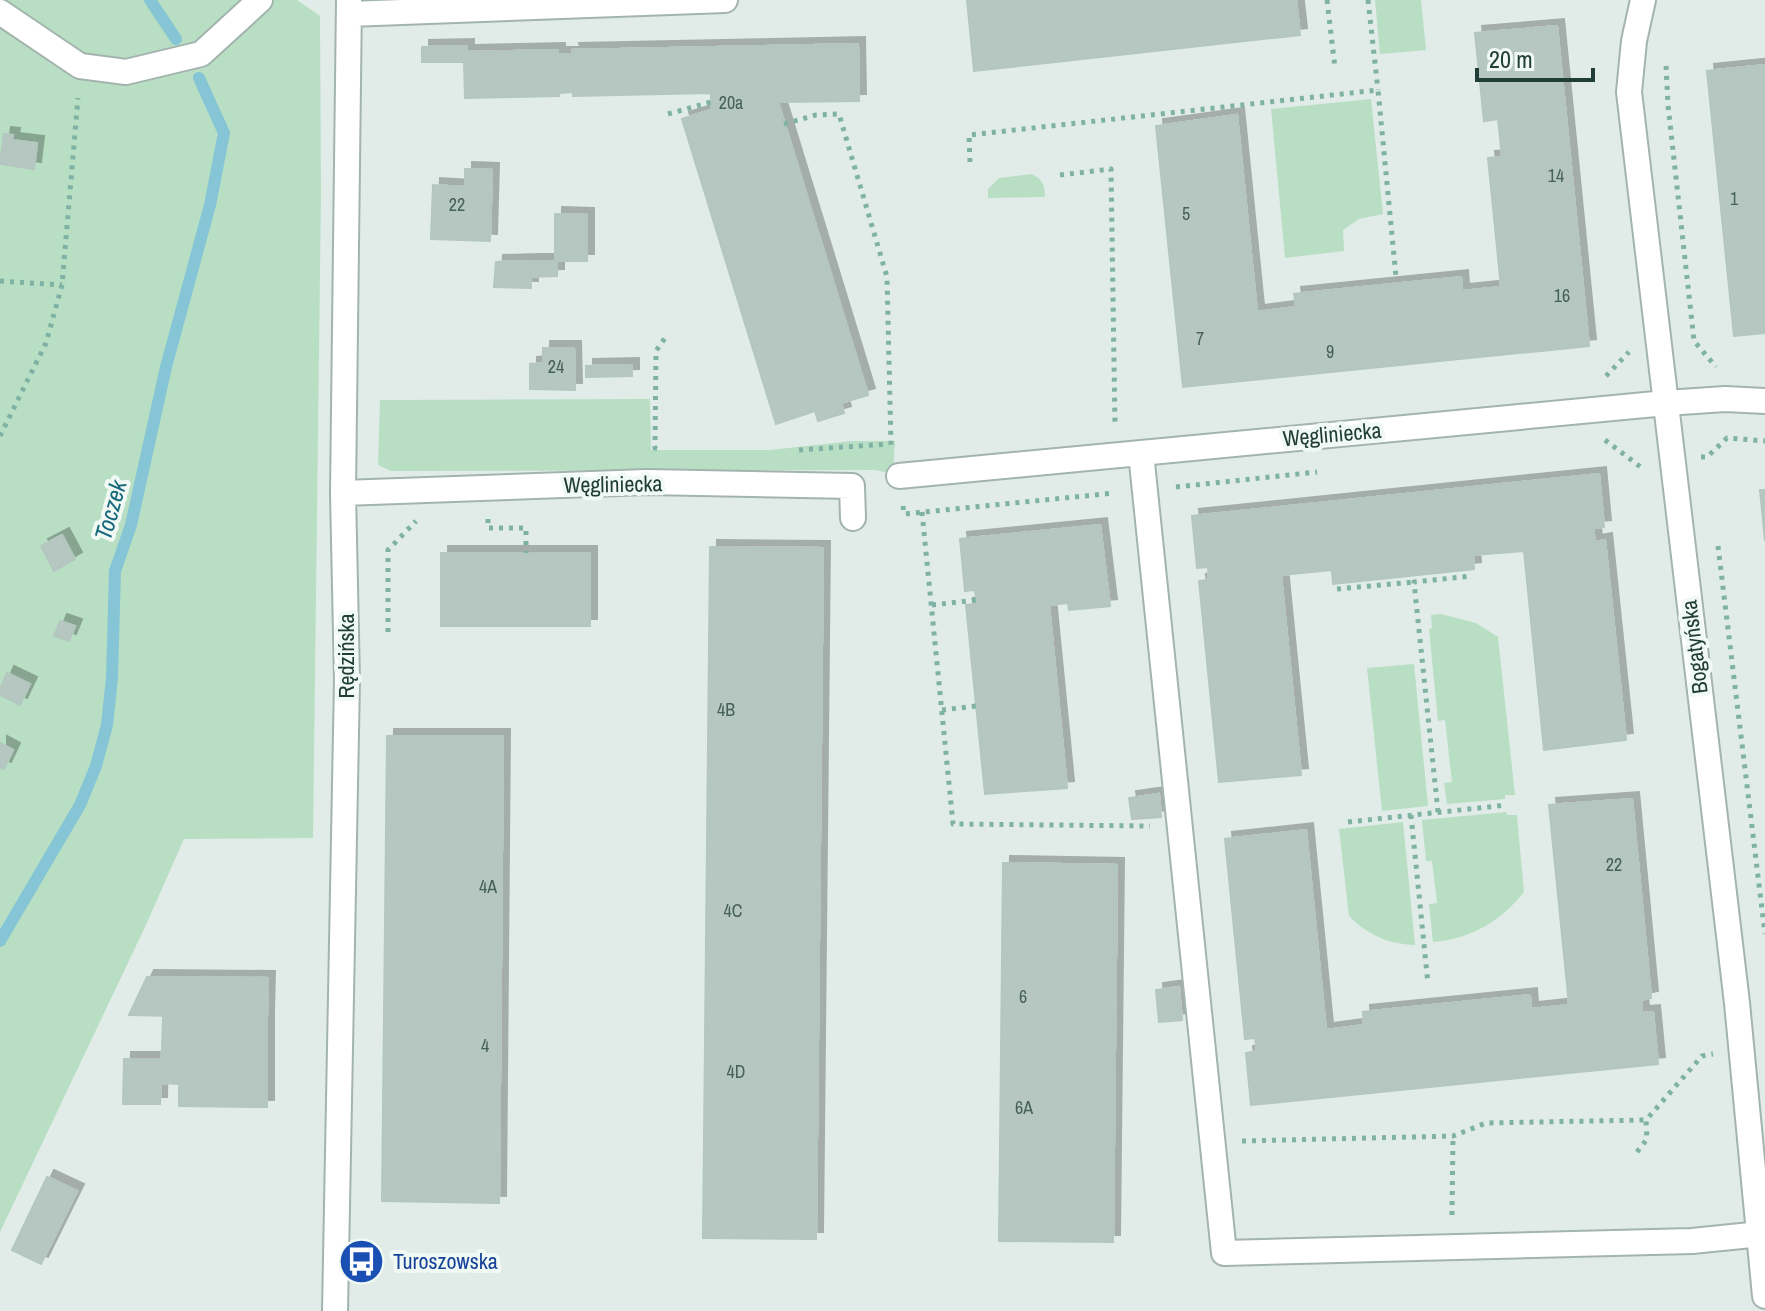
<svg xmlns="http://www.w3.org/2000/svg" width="1765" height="1311" font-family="'Archivo Narrow',sans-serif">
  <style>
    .green { fill: #b8dfc4 }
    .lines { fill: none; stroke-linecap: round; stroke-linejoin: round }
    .stream { stroke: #85c5d5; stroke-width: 12 }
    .building { fill: #b6c7c1; stroke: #b3c6bf; stroke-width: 2; filter: url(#shadow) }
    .minor-casing { stroke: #a3b4af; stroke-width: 28 }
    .path { stroke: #7fb2a4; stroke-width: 5; stroke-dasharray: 4 6; stroke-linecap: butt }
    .minor { stroke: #fff; stroke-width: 24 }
    .labels { text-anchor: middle; stroke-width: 8; stroke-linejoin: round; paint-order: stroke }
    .number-label { font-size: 18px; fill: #46605a }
    .street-label { font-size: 22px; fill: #203e37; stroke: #f1f9f5 }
    .transit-label { font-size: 22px; fill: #164399; stroke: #f1f9f5; text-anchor: start }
    .water-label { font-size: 24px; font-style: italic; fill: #17677d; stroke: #f1f9f5 }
  </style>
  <defs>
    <filter id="shadow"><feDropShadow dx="7" dy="-7" stdDeviation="0" flood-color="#0004"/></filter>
  </defs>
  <rect width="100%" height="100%" fill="#e1ece8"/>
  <!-- green -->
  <path class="green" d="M0,0H297L320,16L321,192L313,838L184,839L145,927L0,1232Z
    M1375,0H1421L1426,50L1380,54Z
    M1371,99L1383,214L1359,219L1343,230L1344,251L1285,258L1271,109Z
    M1032,174C1043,180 1045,185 1045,197L988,198V189L999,178Z
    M650,399L651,450H770L852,441H895L893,474L875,470L391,471L378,465L380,400Z
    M1441,614L1476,623L1498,637L1515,795H1505V799L1447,804L1444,783L1452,782L1445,720L1438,721L1429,629L1432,628L1431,615Z
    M1414,664L1428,806L1382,811L1367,668Z
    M1506,812L1507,815H1517L1524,892C1501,921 1471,939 1433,942L1429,904L1437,903L1432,861H1426L1422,820Z
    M1403,822L1415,945C1388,944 1368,935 1349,916L1339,829Z"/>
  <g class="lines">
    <!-- stream -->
    <path class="stream" d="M150,0L176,39
      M0,941L80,805L96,766L107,725L112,678L115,571L131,525L166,367L210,205L224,133L199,78"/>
  </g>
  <!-- building -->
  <path class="building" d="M967,0H1296L1300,35L974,71Z
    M1557,26L1589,346L1183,387L1156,126L1237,115L1257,312L1296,307L1294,294L1461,277L1462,291L1501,287L1488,158L1502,157L1498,119L1484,121L1475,33Z
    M858,44L859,101L778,102L868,395L841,403L844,413L818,421L815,411L776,424L682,119L711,110V93L573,96V92L559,93V96L465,98L464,62H422V47L467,46V52L558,50V54H573L572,50Z
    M1765,65V333L1734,336L1707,71Z
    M4,134L13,135L12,140L37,143L34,169L0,164Z
    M465,169L492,170L490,241L431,239L433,185L465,187Z
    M555,214L587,215V261H555Z
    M530,261H557V276L530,277Z
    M530,261L531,288L494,287L496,262Z
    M543,348H574L575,390L530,389V364L543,363Z
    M632,365V376L586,377V366Z
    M1599,474L1604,527L1593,528L1595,542L1605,540L1626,740L1544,750L1524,551L1473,555L1474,569L1333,584L1332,570L1281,575L1301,775L1219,782L1199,581L1209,580L1208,567L1197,568L1192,516Z
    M1760,490H1765V541Z
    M1100,525L1110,606L1069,610L1068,603L1049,605L1067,788L985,794L966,605L977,604L975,590L965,591L960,539Z
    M62,535L75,559L54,571L41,546Z
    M710,547L823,548L816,1239L703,1238Z
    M441,553H590V626H441Z
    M60,621L75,626L69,641L54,636Z
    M7,673L30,684L20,705L0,695V689Z
    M387,736H503L499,1203L382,1201Z
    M0,743L13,750L4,769L0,767Z
    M1159,794L1161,817L1132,819L1129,798Z
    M1632,799L1651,998L1641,1000L1642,1013L1653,1012L1658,1064L1251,1105L1246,1053L1257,1051L1255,1038L1245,1039L1225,839L1306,830L1326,1030L1364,1025L1363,1012L1530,995L1531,1009L1569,1005L1549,805Z
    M1003,863L1117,865L1113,1242L999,1241Z
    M147,977L268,978L267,1018L129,1015Z
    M1179,987L1182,1020L1159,1022L1156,990Z
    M163,1017L267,1018V1107L179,1106V1084L161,1083Z
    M124,1059H161L160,1104H123Z
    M47,1177L77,1191L41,1264L12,1250Z"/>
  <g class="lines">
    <defs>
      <path id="minor" d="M1643,0L1634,41L1629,92L1737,1003L1765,1296
        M0,12L80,66L126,72L201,54L260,0
        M349,14L725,0
        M1141,453L1224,1253L1692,1241L1761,1234
        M899,476L1666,403L1725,399L1765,401
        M343,493L647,482L852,486L853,518
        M335,1311L347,680L343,493L349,0"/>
    </defs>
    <!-- minor casing -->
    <use href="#minor" class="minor-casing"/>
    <!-- path -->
    <path class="path" d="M1327,0L1335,68
      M1368,0L1378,90
      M1666,66L1668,105L1694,341L1716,367
      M668,114L711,102
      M784,124L816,115L839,114L887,277L891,445
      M970,162L969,135L1378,90L1396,277
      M1060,175L1111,169L1115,426
      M0,281L62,285
      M1606,376L1629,352
      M0,436L46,343L62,285L78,98
      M1605,440L1642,468
      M657,448H655L656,351L665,338
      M799,450L889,444
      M1701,457H1707L1727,438L1765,441
      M1176,487L1317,472
      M903,506L904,514L1114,493
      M922,512L953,824L1150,826
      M488,519V528H526V553
      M1718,546L1765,934
      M1337,589L1414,582
      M932,605L976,600
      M388,632V550L416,521
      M942,710L976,706
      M1438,812L1414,582L1472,576
      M1411,815L1428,984
      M1348,822L1507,805
      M1242,1141L1453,1136L1486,1123L1646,1120
      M1637,1152L1647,1139L1646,1120L1702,1056L1713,1054
      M1452,1215L1453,1136"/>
    <!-- minor -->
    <use href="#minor" class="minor"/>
  </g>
  <!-- icons -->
  <defs>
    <symbol id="bus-disc" viewBox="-11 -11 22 22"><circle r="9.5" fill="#1a4fb4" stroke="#f1f9f5"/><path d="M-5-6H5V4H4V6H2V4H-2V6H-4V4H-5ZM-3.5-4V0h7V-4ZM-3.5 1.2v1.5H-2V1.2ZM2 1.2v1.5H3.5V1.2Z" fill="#fff"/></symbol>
  </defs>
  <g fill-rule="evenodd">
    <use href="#bus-disc" x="336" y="1236" width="51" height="51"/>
  </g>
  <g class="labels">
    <!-- number labels -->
    <g class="number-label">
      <text x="731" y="109">20a</text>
      <text x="1556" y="182">14</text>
      <text x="1734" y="205">1</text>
      <text x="457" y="211">22</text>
      <text x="1186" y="220">5</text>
      <text x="1562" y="302">16</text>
      <text x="1200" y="345">7</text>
      <text x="1330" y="358">9</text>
      <text x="556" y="373">24</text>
      <text x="726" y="716">4B</text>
      <text x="1614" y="871">22</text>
      <text x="488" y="893">4A</text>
      <text x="733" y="917">4C</text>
      <text x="1023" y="1003">6</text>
      <text x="485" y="1052">4</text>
      <text x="736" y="1078">4D</text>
      <text x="1024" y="1114">6A</text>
    </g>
    <!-- street labels -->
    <g class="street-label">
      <text transform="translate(1332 434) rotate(-5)" y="8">Węgliniecka</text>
      <text transform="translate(613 484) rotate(-1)" y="8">Węgliniecka</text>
      <text transform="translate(1694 647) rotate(-97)" y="8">Bogatyńska</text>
      <text transform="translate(346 656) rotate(-90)" y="8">Rędzińska</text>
    </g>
    <!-- transit labels -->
    <g class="transit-label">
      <text x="393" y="1269">Turoszowska</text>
    </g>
    <!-- water labels -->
    <g class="water-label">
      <text transform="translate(111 510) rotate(-74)" y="8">Toczek</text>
    </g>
  </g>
  <!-- scale -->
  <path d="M1477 68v12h116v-12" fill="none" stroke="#203e37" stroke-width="4"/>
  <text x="1489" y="68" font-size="24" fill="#203e37" stroke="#f1f9f5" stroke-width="6" paint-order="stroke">20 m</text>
</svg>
